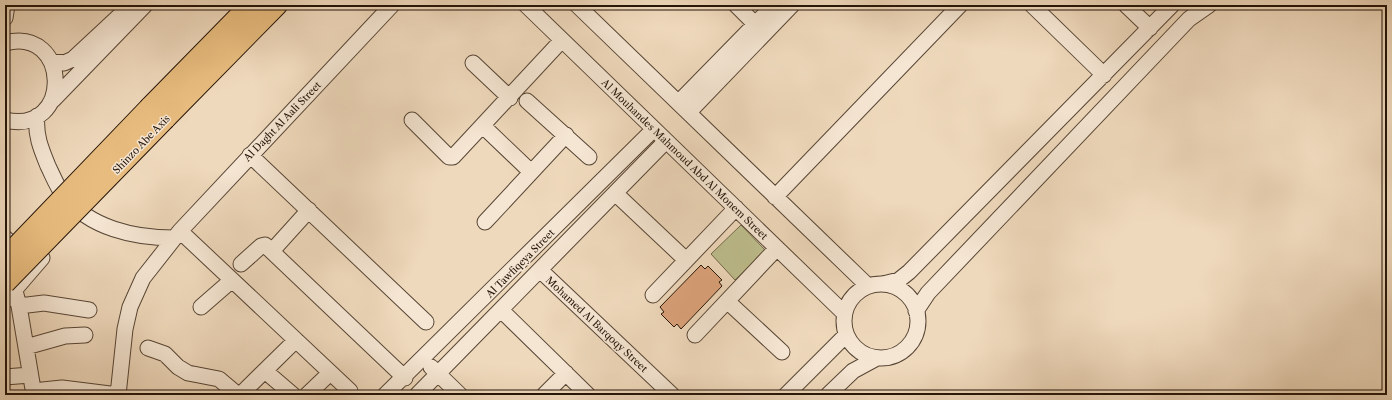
<svg xmlns="http://www.w3.org/2000/svg" width="1392" height="400" font-family="'Libre Caslon Text',serif">
  <style>
    .green { fill: #bebe8d; stroke: #71694a }
    .building { fill: #dda37b; stroke: #241408 }
    .lines { fill: none; stroke-linecap: round; stroke-linejoin: round }
    .minor-casing { stroke: #574535; stroke-width: 17 }
    .major-casing { stroke: #241408; stroke-width: 22 }
    .minor { stroke: #f5e6d3; stroke-width: 15 }
    .major { stroke: #e8bc7e; stroke-width: 20 }
    .major-bridge-casing { stroke: #241408; stroke-width: 22; stroke-linecap: butt }
    .major-bridge { stroke: #e8bc7e; stroke-width: 20 }
    .labels { text-anchor: middle; stroke-width: 3; stroke-linejoin: round; paint-order: stroke }
    .street-label { font-size: 10px; fill: #241408; stroke: #f5e6d3 }
  </style>
  <rect width="100%" height="100%" fill="#efd9bc"/>
  <filter id="stains"><feTurbulence type="fractalNoise" baseFrequency=".005" numOctaves="4"/><feColorMatrix values="0 0 0 0 .2 0 0 0 0 .09 0 0 0 0 .02 0 0 0 .5 -.17"/></filter>
  <radialGradient id="worn" r=".72"><stop offset=".6" stop-color="#630" stop-opacity="0"/><stop offset="1" stop-color="#630" stop-opacity=".3"/></radialGradient>
  <!-- green -->
  <path class="green" d="M741,225L766,251L735,280L711,254Z"/>
  <!-- building -->
  <path class="building" d="M701,265L705,269L708,266L722,280L719,282L722,286L681,329L677,324L674,327L661,314L664,312L660,307Z"/>
  <g class="lines">
    <defs>
      <path id="minor" d="M526,5L844,313
        M577,5L868,286
        M736,5L755,24
        M1032,5L1104,75
        M1126,5L1150,28
        M5,18L7,5
        M5,43C70,25 74,136 5,120
        M51,61L64,63L73,59L131,5
        M473,63L510,98
        M53,100L145,5
        M527,101L589,157
        M679,102L774,5
        M689,112L792,5
        M37,116C35,135 41,149 48,166C53,176 57,187 64,196C90,228 134,238 174,238
        M412,120L449,157H453L562,40
        M484,127L531,172
        M250,155L426,322
        M615,193L686,260
        M775,197L960,5
        M485,222L566,135
        M180,231L350,391
        M5,238L23,255
        M272,251L309,210
        M241,264L261,246L265,245L405,378
        M540,270L672,395
        M883,284L899,280L909,272L1172,5
        M844 321a37 37 0 1 1 74 0a37 37 0 1 1-74 0Z
        M15,291L19,306L34,395
        M653,295L736,208
        M5,301L42,258
        M727,301L782,352
        M19,306L44,303L89,310
        M201,307L232,280
        M501,310L588,395
        M916,311L928,293L1189,19L1209,5
        M695,335L777,248
        M26,347L65,336L85,335
        M148,348L165,354L178,367L188,373L219,379L238,395
        M431,367L460,395
        M265,371L293,395
        M5,377L30,375
        M33,391L62,388L118,395
        M118,395L125,329L130,307L143,278L180,231L392,5
        M240,395L296,340
        M307,395L330,373
        M385,395L654,129
        M417,395L666,141
        M544,395L566,373
        M786,395L846,335
        M828,395L853,371L877,358"/>
      <path id="major" d="M150,107L250,5
        M165,119L277,5"/>
    </defs>
    <!-- minor casing -->
    <use href="#minor" class="minor-casing"/>
    <!-- major casing -->
    <use href="#major" class="major-casing"/>
    <!-- minor -->
    <use href="#minor" class="minor"/>
    <!-- major -->
    <use href="#major" class="major"/>
    <defs>
      <path id="major-bridge" d="M5,258L150,107
        M5,283L165,119"/>
    </defs>
    <!-- major-bridge casing -->
    <use href="#major-bridge" class="major-bridge-casing"/>
    <!-- major-bridge -->
    <use href="#major-bridge" class="major-bridge"/>
  </g>
  <g class="labels">
    <!-- street labels -->
    <g class="street-label">
      <text transform="translate(282 121) rotate(-46)" y="4">Al Daght Al Aali Street</text>
      <text transform="translate(141 144) rotate(-46)" y="4">Shinzo Abe Axis</text>
      <text transform="translate(685 159) rotate(44)" y="4">Al Mouhandes Mahmoud Abd Al Monem Street</text>
      <text transform="translate(520 263) rotate(-45)" y="4">Al Tawfiqeya Street</text>
      <text transform="translate(597 324) rotate(43)" y="4">Mohamed Al Barqoqy Street</text>
    </g>
  </g>
  <!-- margin -->
  <rect width="1392" height="400" fill="none" stroke="#efd9bc" stroke-width="20"/>
  <rect x="6" y="6" width="1380" height="388" fill="none" stroke="#241408" stroke-width="2"/>
  <rect x="10" y="10" width="1372" height="380" fill="none" stroke="#241408"/>
  <rect width="100%" height="100%" filter="url(#stains)"/>
  <rect width="100%" height="100%" fill="url(#worn)"/>
</svg>
